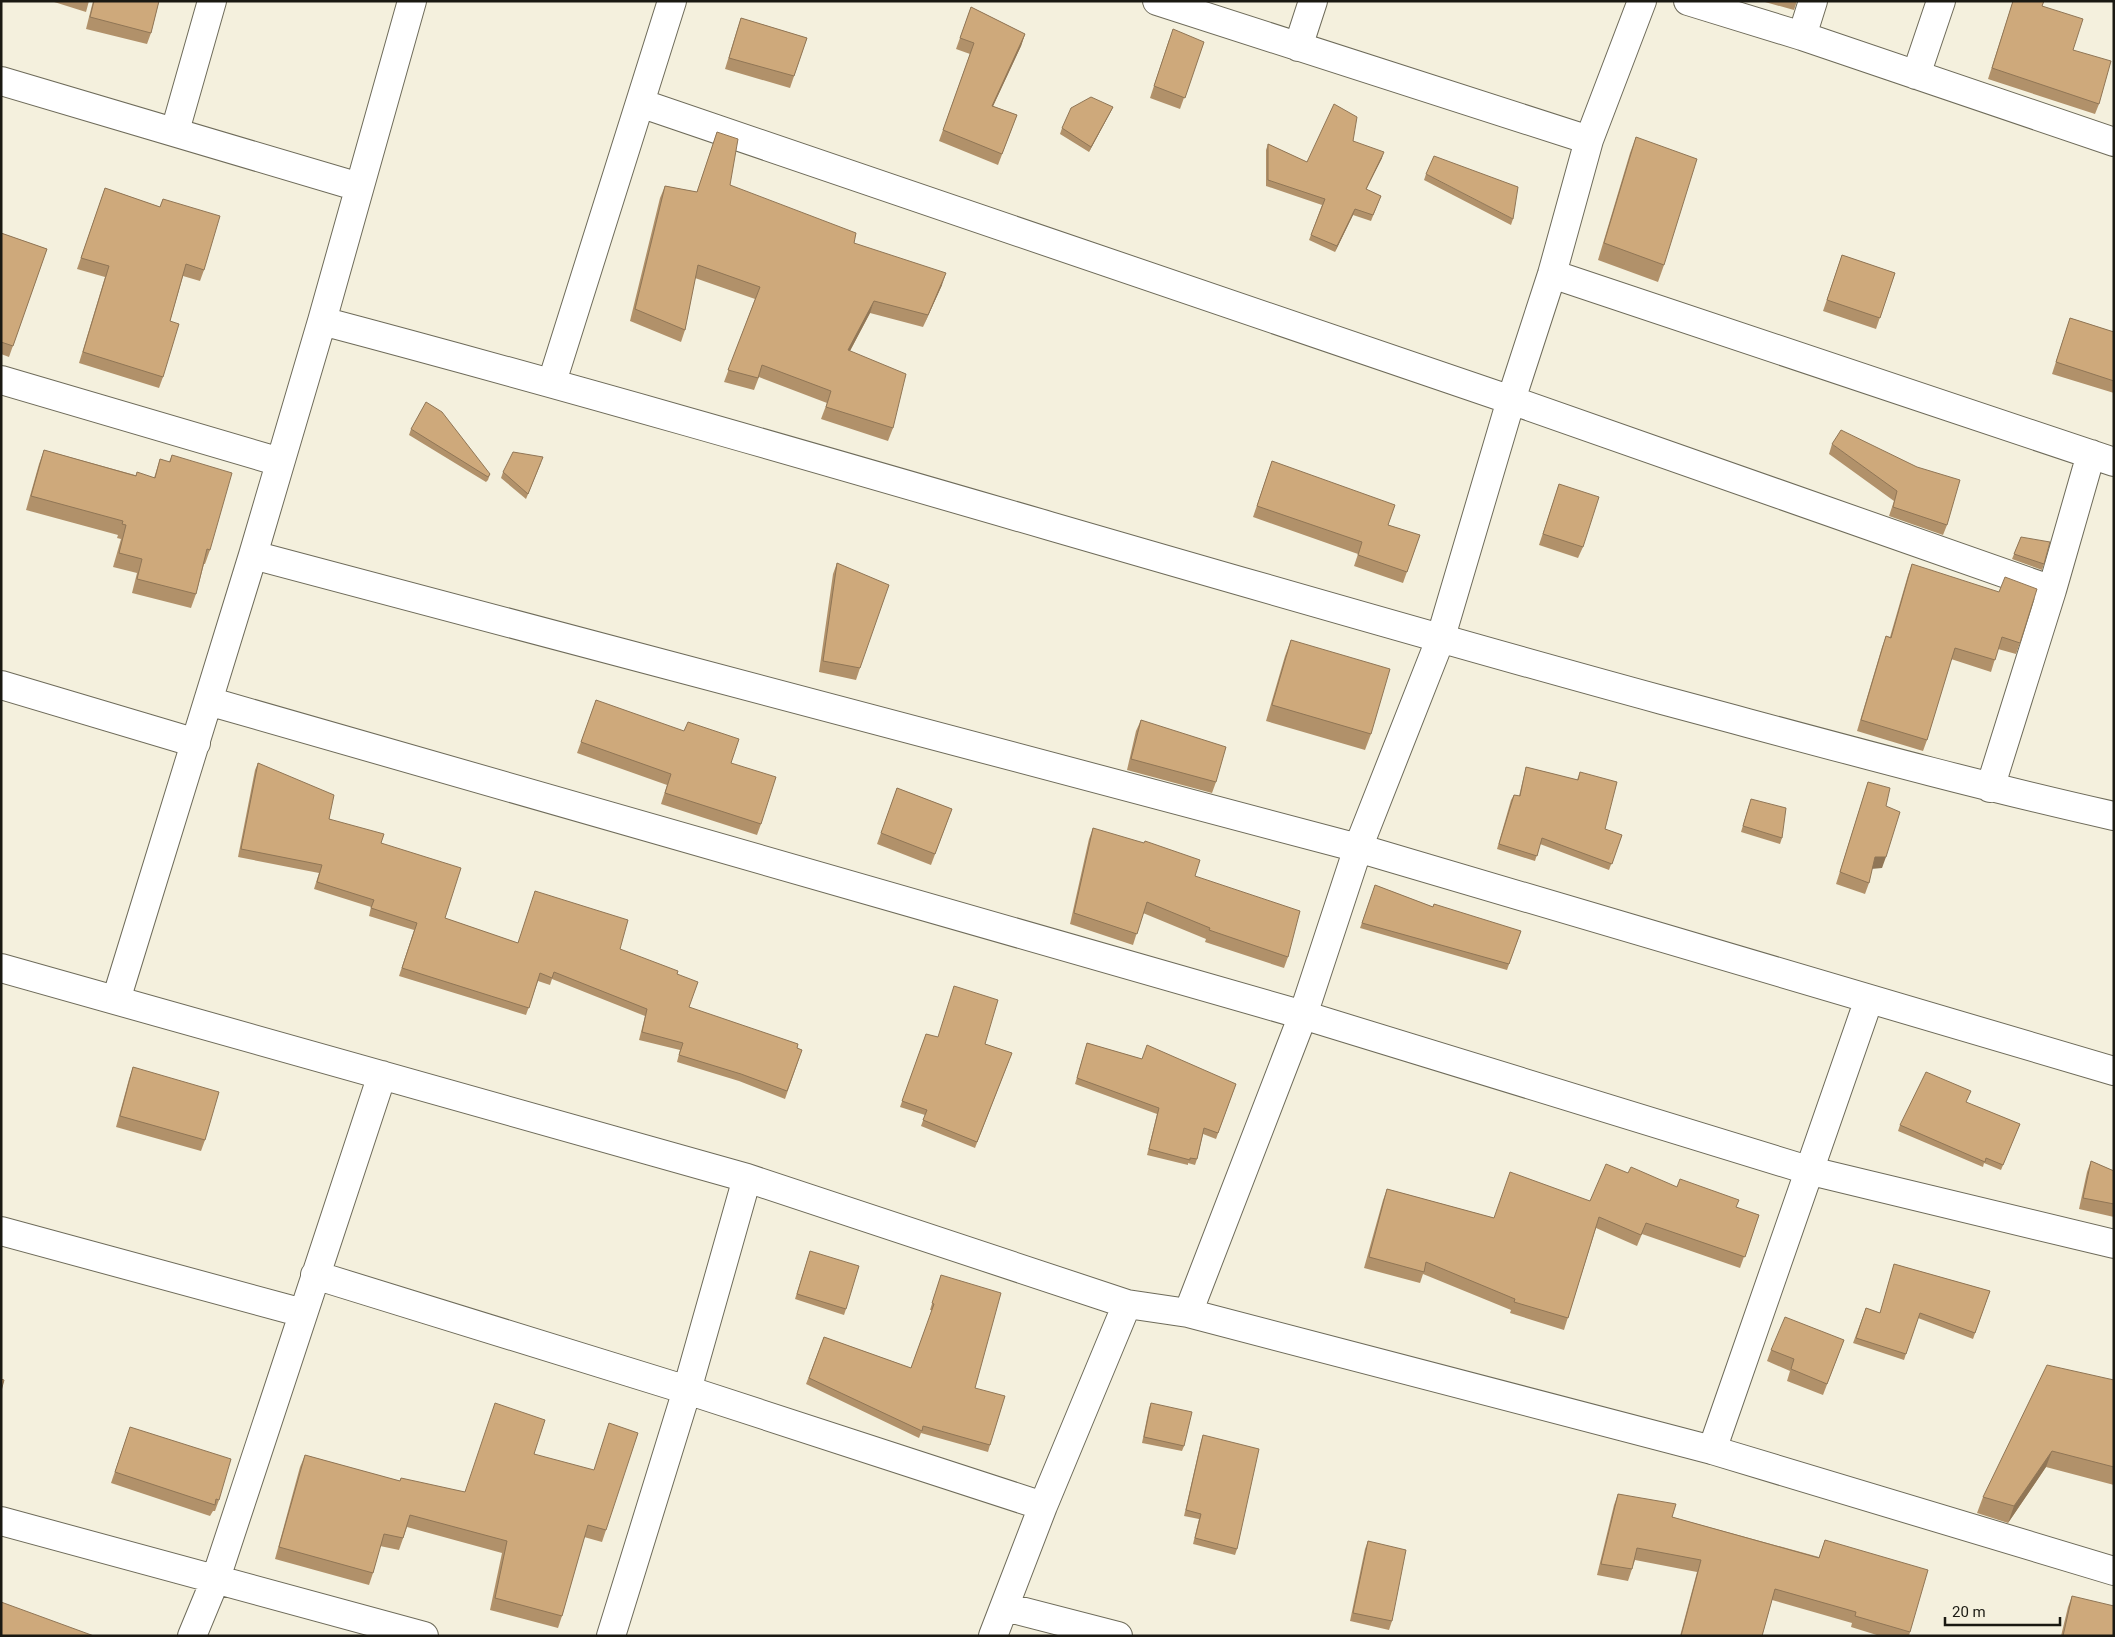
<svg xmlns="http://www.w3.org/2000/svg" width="2115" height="1637" font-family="Roboto,sans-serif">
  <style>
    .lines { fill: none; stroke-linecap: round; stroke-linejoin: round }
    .minor-casing { stroke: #6e6b5a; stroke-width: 30 }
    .minor { stroke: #fff; stroke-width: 28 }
    .wall { fill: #b1916a }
    .shaded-wall { fill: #907656 }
    .building { fill: #cea97b; stroke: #907656 }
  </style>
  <rect width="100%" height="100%" fill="#f4f0dd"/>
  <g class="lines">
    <defs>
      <path id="minor" d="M1157,1L1589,140
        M1688,1L1802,36L2114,142
        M1802,36L1813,1
        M1298,47L1313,1
        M1916,75L1941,1
        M1,81L359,187
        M640,103L1511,400L2052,590
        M175,131L212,1
        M1552,274L2114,462
        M322,321C771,440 1214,578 1662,700C1812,740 1962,782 2114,816
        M1,380L280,462
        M552,382L672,1
        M253,555L1358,848L2114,1071
        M1,685L196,743
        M208,701L1303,1015L1811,1171L2114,1244
        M1990,788L2052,590L2091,454
        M1,968L747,1178L1127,1304L1188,1313L1712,1450L2114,1571
        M116,1000L253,555L322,321L412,1
        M1,1231L303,1313
        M315,1275L687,1390L1043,1506
        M1188,1313L1303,1015L1358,848L1440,640L1511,400L1552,274L1589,140L1642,1
        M1712,1450L1869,999
        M1,1521L424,1636
        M1005,1607L1118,1636
        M192,1636L216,1578L382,1075
        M611,1636L687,1390L747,1178
        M993,1636L1043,1506L1127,1304"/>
    </defs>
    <!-- minor casing -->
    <use href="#minor" class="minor-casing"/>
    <!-- minor -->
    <use href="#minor" class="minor"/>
  </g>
  <!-- wall -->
  <path class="wall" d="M51,1H89L86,12Z
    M93,1H159L151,33L147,44L86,29Z
    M1765,1H1797L1794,10L1765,2Z
    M2013,1H2044L2042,6L2073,50L2099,104L2095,114L1988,79Z
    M971,7L1025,34L1021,46L993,106L1017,115L998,165L939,141L970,54L956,49Z
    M741,18L807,38L790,88L725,69L737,30Z
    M1169,40L1204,42L1180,109L1150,98Z
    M1113,107L1110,113L1089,152L1060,134L1062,128Z
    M717,132L730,185L854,243L942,285L923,327L870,313L850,351L893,428L888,441L821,419L827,403L759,377L754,390L724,382L755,299L695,278L685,330L681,342L630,321L660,198L665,186L697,192Z
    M1636,137L1664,265L1658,282L1598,260L1630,153Z
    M1353,141L1382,158L1366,189L1381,196L1371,221L1353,215L1335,252L1309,240L1322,205L1266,186V150L1268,144L1307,162Z
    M1426,174L1513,219L1511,225L1424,180Z
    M105,188L160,207L163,199L204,270L200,281L183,276L170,321L163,377L159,388L79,363L105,277L77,269Z
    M1,233L47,249L9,357L1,354Z
    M1842,255L1895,273L1876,329L1823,311Z
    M2070,318L2114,332V393L2052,374Z
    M411,429L490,474L488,480L486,482L409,435Z
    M1832,444L1947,525L1943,535L1889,516L1894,501L1829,454Z
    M44,450L135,475L154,478L160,459L169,462L172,455L210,550L205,564H204L196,594L191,608L132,593L137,573L113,567L121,539L117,538L118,535L26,510L39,464Z
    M1272,461L1388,525L1420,535L1403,583L1354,566L1358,554L1253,517Z
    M541,463L526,499L501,478L503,472Z
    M1559,484L1583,547L1578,558L1539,545Z
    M2021,537L2044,564L2042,570L2012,559Z
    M837,563L860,668L856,680L819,672L833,574Z
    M1912,564L2020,643L2016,654L1998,649L1991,672L1951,659L1927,740L1923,751L1857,731L1882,647L1886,636L1890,637L1908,575Z
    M1291,640L1371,734L1365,750L1266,721L1285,656Z
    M596,700L731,763L761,824L757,835L661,804L667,785L577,753Z
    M1141,720L1216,782L1212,793L1127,770L1136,731Z
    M258,763L329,819L381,843L445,918L517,943L620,949L677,974L689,1007L802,1050L785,1099L739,1081L677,1062L680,1050L639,1040L645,1016L552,979L550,985L538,981L526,1015L399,976L414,930L369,916L371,907L314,889L319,873L238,857L255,770Z
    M1526,767L1577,780L1580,772L1605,829L1622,835L1609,870L1540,844L1535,861L1497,849L1511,800L1514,795L1519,796Z
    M1868,782L1886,806L1882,868H1872L1869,883L1865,894L1836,884Z
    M897,788L952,809L931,865L877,844Z
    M1749,805L1782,838L1780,844L1741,832Z
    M1093,828L1195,876L1288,957L1284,968L1205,942L1206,939L1143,913L1133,945L1070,924L1089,839Z
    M1375,885L1433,907L1521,931L1507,970L1360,928Z
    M926,1034L937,1037L985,1044L1012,1053L975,1148L921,1126L925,1115L900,1107Z
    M1087,1043L1142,1059L1236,1084L1216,1139L1203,1134L1197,1159L1195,1165L1188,1163V1165L1147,1155L1157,1114L1075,1084Z
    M133,1067L205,1140L201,1151L116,1127L129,1079Z
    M1967,1103L2020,1124L2001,1170L1984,1163L1983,1167L1898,1131L1900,1125Z
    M2091,1161L2114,1171V1217L2079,1209L2087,1172Z
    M1628,1173L1676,1187L1759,1215L1740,1268L1642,1234L1637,1246L1596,1228L1564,1330L1510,1313L1511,1310L1423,1274L1420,1283L1364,1268L1383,1200L1387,1189L1494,1218L1590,1201Z
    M810,1251L846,1309L844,1315L795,1299Z
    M1894,1264L1990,1291L1973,1339L1918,1318L1904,1360L1853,1343L1866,1308L1880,1313Z
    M941,1275L975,1388L990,1445L988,1452L921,1433L919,1438L806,1384L824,1337L911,1368L932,1310H930Z
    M1844,1340L1823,1395L1787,1381L1790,1371L1767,1361L1771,1350Z
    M2114,1380V1485L2046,1467L2008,1523L1977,1513L1983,1497Z
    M1151,1403L1184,1446L1182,1451L1142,1443L1149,1408Z
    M1203,1435L1237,1549L1235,1555L1193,1544L1199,1519L1184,1516L1201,1441Z
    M126,1439L219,1500L215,1511H213L210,1516L111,1483Z
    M534,1454L606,1530L602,1542L584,1537L562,1616L558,1628L490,1610L502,1553L407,1527L399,1550L380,1546L373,1573L369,1585L275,1559L300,1467L305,1455L399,1481L465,1492Z
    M1618,1494L1672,1517L1819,1557L1825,1540L1910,1632L1909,1636H1880L1851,1627L1852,1623L1772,1600L1762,1636H1680L1697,1572L1635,1560L1628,1581L1597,1575L1614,1505Z
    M1368,1541L1392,1621L1389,1630L1350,1621L1365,1549Z
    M2072,1596L2114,1636H2061L2068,1607Z"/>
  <!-- shaded-wall -->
  <path class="shaded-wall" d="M1025,34L1021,46L988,117L992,106Z
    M1113,107L1110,113L1089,152L1091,147Z
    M1384,152L1382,158L1364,194L1366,189Z
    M1355,209L1353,215L1335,252L1337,246Z
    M946,273L942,285L923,327L928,315Z
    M874,301L870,313L844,362L848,350Z
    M1875,857H1886L1882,868L1871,869Z
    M2052,1451L2046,1467L2008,1523L2014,1506Z"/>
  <!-- building -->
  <path class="building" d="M94,1H159L151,33L90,17Z
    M2013,1H2044L2042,6L2083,19L2073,50L2111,61L2099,104L1992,68Z
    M971,7L1025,34L992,106L1017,115L1002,154L943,130L974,43L960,38Z
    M741,18L807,38L794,76L729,58Z
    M1173,29L1204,42L1185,98L1154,86Z
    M1091,97L1113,107L1091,147L1062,128L1071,108Z
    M1334,104L1357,117L1353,141L1384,152L1366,189L1381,196L1373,215L1355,209L1337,246L1311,235L1325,199L1268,180V144L1307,162Z
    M717,132L738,139L730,185L856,233L854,243L946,273L928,315L874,301L848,350L906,374L893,428L826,407L831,391L762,365L758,378L728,370L760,287L698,265L685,330L635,309L665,186L697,192Z
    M1636,137L1697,159L1664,265L1604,243Z
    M1434,156L1518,187L1513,219L1426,174Z
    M105,188L160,207L163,199L220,216L204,270L186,264L170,321L179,324L163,377L83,352L109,266L81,258Z
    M1,233L47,249L13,346L1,342Z
    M1842,255L1895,273L1880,318L1827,300Z
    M2070,318L2114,332V381L2056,362Z
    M426,402L442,412L490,474L488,477L411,429Z
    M1841,430L1917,467L1960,480L1947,525L1893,507L1897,491L1832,444Z
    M44,450L136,476L137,472L155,478L160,459L170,462L172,455L232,473L210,550L207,549L196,594L137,579L142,559L119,553L126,525L122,524L123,521L31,496Z
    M513,452L543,457L528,494L503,472Z
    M1272,461L1395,505L1388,525L1420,535L1407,572L1358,555L1362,542L1257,506Z
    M1559,484L1599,497L1583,547L1543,534Z
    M2021,537L2050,542L2044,564L2014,554Z
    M837,563L889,585L860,668L823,661Z
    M1912,564L1999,592L2005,577L2037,589L2020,643L2002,637L1995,660L1955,648L1927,740L1861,720L1886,636L1891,638Z
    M1291,640L1390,669L1371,734L1272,705Z
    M596,700L684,731L688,722L739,739L731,763L776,777L761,824L665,793L671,774L581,742Z
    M1141,720L1226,747L1216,782L1131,759Z
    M258,763L334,795L329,819L384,834L381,843L461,868L445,918L518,943L535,891L628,920L620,949L678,971L677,974L698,982L689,1007L798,1044L797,1048L802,1050L787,1091L741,1074L679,1055L683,1043L642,1032L647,1009L554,972L552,978L540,973L529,1008L402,968L417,923L371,908L374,900L317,882L322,865L241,849Z
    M1526,767L1578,780L1580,772L1617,782L1605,829L1622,835L1612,864L1542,838L1537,856L1499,844L1514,795L1520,796Z
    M1868,782L1890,788L1886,806L1900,812L1886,857H1875L1869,883L1840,872Z
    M897,788L952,809L935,854L881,833Z
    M1751,799L1786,808L1782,838L1743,826Z
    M1093,828L1144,843L1145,841L1200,860L1195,876L1300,911L1288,957L1209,930L1210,928L1147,902L1137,934L1074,913Z
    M1375,885L1433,907L1434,904L1521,931L1509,964L1362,923Z
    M954,986L998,1000L985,1044L1012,1053L977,1142L923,1120L927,1110L902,1101L926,1034L938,1037Z
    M1087,1043L1142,1059L1147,1045L1236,1084L1218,1133L1204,1128L1197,1159L1190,1158V1160L1149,1149L1159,1108L1077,1078Z
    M133,1067L219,1092L205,1140L120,1116Z
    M1926,1072L1971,1091L1966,1102L2020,1124L2003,1165L1986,1158L1985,1162L1900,1125Z
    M2091,1161L2114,1171V1204L2083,1198Z
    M1606,1164L1628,1173L1631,1167L1677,1187L1680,1179L1739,1200L1736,1207L1759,1215L1745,1257L1646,1223L1641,1235L1599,1217L1568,1318L1514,1302L1515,1299L1426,1262L1424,1272L1369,1257L1387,1189L1494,1218L1510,1172L1590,1201Z
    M810,1251L859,1266L846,1309L797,1294Z
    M1894,1264L1990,1291L1975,1333L1920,1313L1906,1354L1856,1338L1866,1308L1880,1313Z
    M941,1275L1001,1293L975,1388L1005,1396L990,1445L923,1426L922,1431L809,1378L824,1337L911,1368L934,1304L932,1303Z
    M1785,1317L1844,1340L1827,1384L1791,1369L1794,1359L1771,1350Z
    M2047,1365L2114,1380V1467L2052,1451L2014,1506L1983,1497Z
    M1,1379L4,1380L1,1391Z
    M495,1403L545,1420L534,1454L594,1470L609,1423L638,1433L606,1530L588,1525L562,1616L495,1598L507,1541L410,1515L403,1538L384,1534L373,1573L279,1547L305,1455L400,1481L401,1478L465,1492Z
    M1151,1403L1192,1412L1184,1446L1144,1437Z
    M130,1427L231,1459L219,1500L216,1499L215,1505L115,1472Z
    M1203,1435L1259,1449L1237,1549L1195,1538L1201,1514L1186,1510Z
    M1618,1494L1676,1504L1672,1517L1819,1558L1825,1540L1928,1570L1910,1632L1855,1616L1856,1612L1775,1589L1762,1636H1681L1701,1560L1637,1548L1632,1569L1601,1564Z
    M1368,1541L1406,1550L1392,1621L1353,1613Z
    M2072,1596L2114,1606V1636H2063Z
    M1,1602L94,1636H1Z"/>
  <!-- border -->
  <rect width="2115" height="1637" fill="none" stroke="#1a1912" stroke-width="5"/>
  <!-- scale -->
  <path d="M1945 1617v8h115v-8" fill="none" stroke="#1a1912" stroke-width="2.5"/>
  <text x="1952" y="1617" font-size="15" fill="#1a1912" stroke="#f4f0dd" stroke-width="4" paint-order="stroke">20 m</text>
</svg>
